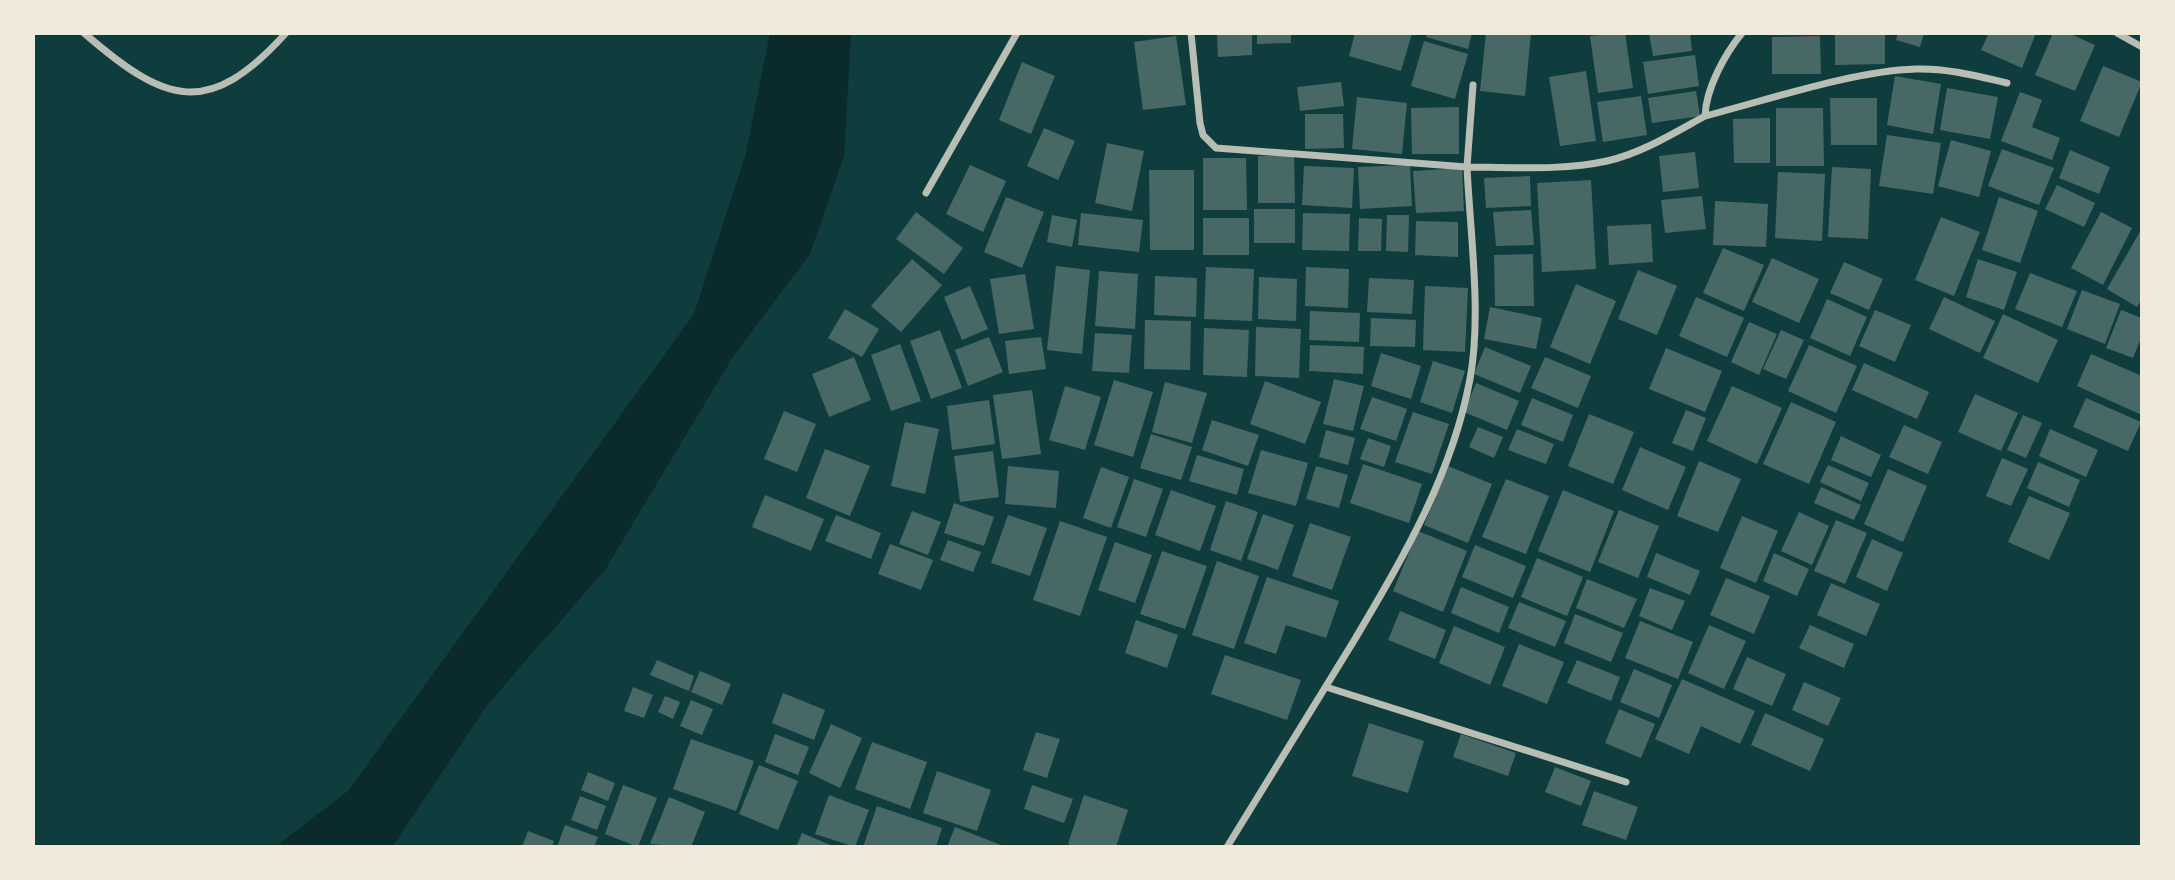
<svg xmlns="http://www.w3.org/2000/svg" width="2175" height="880" font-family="'Alegreya Sans',sans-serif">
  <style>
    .water { fill: #0a2a2b }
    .building { fill: #486865 }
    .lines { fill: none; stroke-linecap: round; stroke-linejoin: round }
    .minor { stroke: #b8beb3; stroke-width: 7 }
  </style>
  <rect width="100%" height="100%" fill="#0f3d3e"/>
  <!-- water -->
  <path class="water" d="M770,33H851L844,156L810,254L734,355L605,570L488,704L392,847H275L348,791L694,314L746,153Z"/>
  <!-- building -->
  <path class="building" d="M1217,33H1252V55L1218,57Z
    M1257,33H1291V43L1257,44Z
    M1355,33H1412L1401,71L1349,56Z
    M1428,33H1472L1468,49L1426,37Z
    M1486,33H1531L1525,96L1480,91Z
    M1625,33L1633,88L1598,93L1590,36Z
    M1649,33H1690L1692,51L1653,56Z
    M1835,33H1885V64L1835,65Z
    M1898,33H1924L1920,47L1896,40Z
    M1989,33H2036L2022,68L1981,50Z
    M2053,33H2068L2095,45L2075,91L2035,75Z
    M1176,36L1186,105L1143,110L1134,42Z
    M1820,36L1821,74H1772V37Z
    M1424,41L1468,54L1455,99L1411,86Z
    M1695,55L1699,86L1648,94L1643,62Z
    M1022,62L1055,76L1031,134L999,120Z
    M2103,66L2142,82L2119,137L2080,121Z
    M1586,71L1596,141L1560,146L1549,77Z
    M1895,76L1941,84L1933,134L1887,125Z
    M1341,82L1344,106L1300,111L1297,87Z
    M1947,88L1998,97L1990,139L1940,130Z
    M1696,91L1700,116L1652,123L1648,98Z
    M2020,92L2042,100L2032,127L2060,138L2052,160L2001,141Z
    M1641,96L1647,135L1603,142L1597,102Z
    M1357,97L1407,103L1402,154L1352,149Z
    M1830,98H1877V145H1831Z
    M1459,107V154H1412L1411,108Z
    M1776,108H1823L1824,166H1776Z
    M1305,114H1343L1344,148L1305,149Z
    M1770,118V163H1734L1733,119Z
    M1044,128L1075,141L1058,180L1027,166Z
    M1887,135L1941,143L1933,194L1879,186Z
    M1951,140L1991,151L1979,197L1938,186Z
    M1107,143L1144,151L1132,211L1095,203Z
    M2002,149L2054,168L2039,205L1988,186Z
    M2070,150L2110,167L2099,194L2059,178Z
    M1695,152L1699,188L1663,192L1659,156Z
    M1258,156H1294L1295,203H1258Z
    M1203,158H1246L1247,210H1203Z
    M970,165L1006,181L983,232L946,214Z
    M1410,165L1412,206L1360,209L1358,167Z
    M1304,166L1354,168L1352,208L1302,205Z
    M1832,167L1871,169L1868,239L1828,237Z
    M1462,168L1464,211L1416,213L1413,171Z
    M1149,170H1194V250H1150Z
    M1778,172L1825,174L1822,241L1775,238Z
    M1530,176L1531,206L1486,208L1484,178Z
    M1591,180L1596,269L1542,272L1537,183Z
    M2057,185L2095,203L2084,227L2045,209Z
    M1702,196L1706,229L1665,233L1661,200Z
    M1006,197L1044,212L1022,268L984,252Z
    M1999,197L2038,211L2020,263L1982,250Z
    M1715,201L1768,204L1766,247L1713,245Z
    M1254,209H1295V243H1254Z
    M1531,210L1534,245L1496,246L1493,212Z
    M916,212L963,248L944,274L896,239Z
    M2101,212L2132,228L2103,285L2071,268Z
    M1081,213L1143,220L1139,252L1078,245Z
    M1303,213L1350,214L1349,251L1302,250Z
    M1052,215L1077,220L1072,247L1047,242Z
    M1387,215H1409L1408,252L1386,251Z
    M1941,217L1980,232L1954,296L1915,280Z
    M1203,218H1249V255H1203Z
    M1359,218L1382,219L1381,251H1358Z
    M1416,221L1458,222V257L1415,255Z
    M1651,224L1653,262L1609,265L1607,226Z
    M2142,228V299L2137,307L2107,289Z
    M1723,248L1764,265L1744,311L1703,293Z
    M1533,254L1534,306H1495L1494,255Z
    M1772,258L1819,279L1799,323L1752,302Z
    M912,259L942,285L901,332L871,306Z
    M1978,259L2017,272L2004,310L1966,297Z
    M1844,262L1883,279L1869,310L1830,293Z
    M1056,266L1090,270L1082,354L1047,350Z
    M1206,267L1254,269L1252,321L1204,319Z
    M1306,267L1349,269L1348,308L1305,306Z
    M1638,270L1677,286L1657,335L1618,319Z
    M1099,271L1138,274L1135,329L1095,326Z
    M2030,273L2077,291L2062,327L2015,309Z
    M1025,274L1034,329L999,334L990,279Z
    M1155,276L1197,278L1196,317L1154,315Z
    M1259,277L1297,279L1296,321L1258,319Z
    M1369,278L1414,280L1412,314L1367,312Z
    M1576,284L1616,301L1590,364L1550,347Z
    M970,286L988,329L962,340L944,297Z
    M1425,286L1468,288L1465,352L1423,350Z
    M2082,290L2120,304L2105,344L2067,329Z
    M1696,297L1744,318L1727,357L1679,336Z
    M1944,297L1995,321L1980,353L1929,329Z
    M1827,299L1867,317L1850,356L1810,338Z
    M1490,307L1542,318L1536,349L1484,339Z
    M845,309L879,329L862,357L828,338Z
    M1875,310L1911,325L1895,362L1859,346Z
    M2121,310L2142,318V336L2133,358L2106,348Z
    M1310,311L1360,313L1359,342L1309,340Z
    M2003,314L2058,340L2038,383L1983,358Z
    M1371,318L1416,320L1415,347L1370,346Z
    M1145,320L1191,321L1190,370L1144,369Z
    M1749,322L1777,334L1759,375L1731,362Z
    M1256,327L1301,329L1299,378L1255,376Z
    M1204,328L1249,330L1247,377L1203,375Z
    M940,330L962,388L931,399L910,341Z
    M1781,330L1804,340L1786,379L1763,369Z
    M1095,333L1132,335L1129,373L1092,371Z
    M989,337L1003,372L968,386L955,350Z
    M1041,337L1046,369L1009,374L1005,341Z
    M900,344L921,401L891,411L871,355Z
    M1310,345L1364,347L1363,374L1309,371Z
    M1809,345L1857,366L1836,413L1788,391Z
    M1485,347L1531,366L1520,393L1474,374Z
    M1666,348L1722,371L1705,412L1649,389Z
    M1381,353L1421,366L1411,399L1371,386Z
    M2091,354L2142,376V415L2077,386Z
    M854,357L871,400L829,417L812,374Z
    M1545,357L1591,376L1578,408L1531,388Z
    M1433,361L1465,371L1452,413L1420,402Z
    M1864,363L1929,392L1917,419L1852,390Z
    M1334,379L1364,386L1353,431L1323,424Z
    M1114,380L1153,392L1133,457L1094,445Z
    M1265,381L1321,402L1305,444L1250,424Z
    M1165,382L1207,393L1192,443L1152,432Z
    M1476,383L1519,401L1507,430L1464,412Z
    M1065,386L1101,397L1085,450L1049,440Z
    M1732,386L1782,408L1757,464L1707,441Z
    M1032,390L1041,454L1002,459L993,395Z
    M1975,394L2018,413L2001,451L1958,432Z
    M1372,397L1407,409L1396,441L1360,429Z
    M1532,398L1573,415L1563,442L1521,425Z
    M2086,398L2141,422L2128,451L2073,427Z
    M989,400L995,444L952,450L947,406Z
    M1791,402L1836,422L1809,484L1763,464Z
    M1686,410L1706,418L1693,451L1672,443Z
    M784,411L816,424L797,472L764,459Z
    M1413,412L1449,424L1432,474L1395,462Z
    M1589,414L1634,432L1613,484L1568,466Z
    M2023,415L2042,423L2026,458L2007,450Z
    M1212,420L1259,435L1248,466L1202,450Z
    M905,422L939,429L925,494L891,486Z
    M1904,425L1942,442L1928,474L1889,457Z
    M1478,427L1503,437L1494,458L1469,447Z
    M1517,429L1554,444L1546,464L1508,450Z
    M2050,429L2098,450L2086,477L2039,456Z
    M1326,430L1355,438L1348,465L1319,457Z
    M1151,434L1192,447L1181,480L1140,468Z
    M1841,436L1881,455L1871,477L1831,460Z
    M1368,438L1391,446L1384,467L1360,459Z
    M1640,447L1686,467L1668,510L1622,490Z
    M825,449L870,466L850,516L806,498Z
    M1261,450L1308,463L1296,506L1248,493Z
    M993,451L999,497L960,502L954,456Z
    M1197,455L1244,469L1237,495L1189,481Z
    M2002,458L2028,469L2011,506L1986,496Z
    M1699,461L1741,479L1718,532L1677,516Z
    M2038,462L2080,480L2069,507L2027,488Z
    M1363,464L1422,484L1409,523L1350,503Z
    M1828,465L1869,483L1861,501L1820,482Z
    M1008,466L1059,471L1056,508L1005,504Z
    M1316,466L1348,475L1339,508L1306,499Z
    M1448,466L1492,484L1468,543L1424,525Z
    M1101,467L1129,477L1111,528L1083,518Z
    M1888,469L1927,486L1903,542L1864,524Z
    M1134,479L1163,489L1146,537L1117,527Z
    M1506,479L1549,496L1526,554L1482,537Z
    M1821,487L1861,505L1854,520L1814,503Z
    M1171,490L1216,506L1200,551L1155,535Z
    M1563,490L1614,511L1590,572L1538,551Z
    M765,495L824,519L811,551L752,527Z
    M2029,496L2070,513L2049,560L2008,542Z
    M1226,501L1258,512L1241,561L1210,550Z
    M954,503L994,517L984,546L944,533Z
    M1619,510L1659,526L1638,578L1598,562Z
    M912,511L941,522L928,555L899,544Z
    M1799,512L1829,526L1812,565L1781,551Z
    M1263,514L1294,525L1278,570L1247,559Z
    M836,515L881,533L871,559L825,541Z
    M1008,515L1047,528L1030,576L991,563Z
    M1742,516L1778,531L1756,583L1720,568Z
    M1836,520L1867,533L1845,584L1814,571Z
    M1060,521L1107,537L1080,616L1033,600Z
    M1310,523L1351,537L1332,590L1292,576Z
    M1418,531L1467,551L1443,612L1393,591Z
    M1872,539L1903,553L1887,591L1856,577Z
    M948,540L981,552L973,572L940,560Z
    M1115,542L1152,555L1135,603L1098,590Z
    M890,544L933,560L921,590L878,574Z
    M1475,545L1526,566L1513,598L1462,577Z
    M1162,551L1207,566L1185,629L1140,614Z
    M1656,553L1700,571L1690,595L1647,577Z
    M1774,553L1809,569L1797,596L1763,581Z
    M1537,558L1583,577L1567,616L1521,597Z
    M1217,561L1259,576L1234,649L1192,635Z
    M1267,577L1339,601L1326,638L1286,625L1276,654L1244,643Z
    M1726,578L1770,596L1754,634L1710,615Z
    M1587,579L1637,599L1624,628L1576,608Z
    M1831,583L1880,604L1866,636L1817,615Z
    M1461,587L1509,607L1499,633L1451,613Z
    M1650,588L1685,601L1672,630L1639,616Z
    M1519,602L1566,621L1555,647L1508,628Z
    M1400,611L1446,630L1435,659L1388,640Z
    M1575,614L1623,633L1611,662L1564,643Z
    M1136,620L1178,635L1167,668L1125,653Z
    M1640,621L1693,642L1678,679L1625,658Z
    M1709,625L1746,641L1724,689L1688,673Z
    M1810,625L1854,644L1844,668L1799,648Z
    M1454,626L1505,647L1490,685L1439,663Z
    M1519,644L1564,662L1547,704L1502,686Z
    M1225,655L1301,680L1287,720L1211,694Z
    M1747,657L1786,674L1772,706L1733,689Z
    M657,660L694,676L689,691L650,675Z
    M1577,660L1620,677L1611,701L1567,683Z
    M1634,669L1672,685L1659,718L1620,702Z
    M700,671L731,684L722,705L691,692Z
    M1682,679L1755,711L1740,744L1701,726L1689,754L1655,739Z
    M1804,682L1841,698L1828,726L1792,710Z
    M633,687L653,695L644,718L624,711Z
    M783,693L825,710L814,740L772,723Z
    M665,696L680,702L673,719L658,712Z
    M691,700L713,709L702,735L680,726Z
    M1619,709L1655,724L1641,758L1605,743Z
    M1765,713L1824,739L1810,771L1751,745Z
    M1369,723L1424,741L1408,793L1352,776Z
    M831,724L862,738L840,788L809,773Z
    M1036,732L1060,739L1047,778L1023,770Z
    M775,734L809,747L798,775L765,762Z
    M1461,734L1516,753L1508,776L1453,757Z
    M691,739L754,761L736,811L673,789Z
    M872,742L927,762L910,809L855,789Z
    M759,765L798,781L778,830L739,814Z
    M1555,767L1591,781L1581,806L1545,792Z
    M937,771L991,790L977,831L923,813Z
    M588,772L615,783L608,801L581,790Z
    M623,785L657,798L638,847L605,834Z
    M1032,785L1073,799L1064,823L1024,809Z
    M1594,791L1638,807L1626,840L1582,825Z
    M829,795L869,810L855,847L815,834Z
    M1084,795L1128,810L1116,847H1076L1068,844Z
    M580,796L606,806L597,830L571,820Z
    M669,797L705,812L691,847L650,844Z
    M877,806L942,828L936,847H863Z
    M565,825L598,837L594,847H557Z
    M955,827L1006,847H947Z
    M528,831L554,841L552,847H522Z
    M802,833L835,847H796Z"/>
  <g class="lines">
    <!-- minor -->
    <path class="minor" d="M84,33C166,104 208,119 286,33
      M1191,33L1200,123L1203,135L1216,148L1467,167C1470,232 1482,315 1470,379C1452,475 1404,556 1355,639C1313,708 1270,777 1227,847
      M2117,33L2142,47
      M1473,85L1467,167C1514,167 1561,171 1607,161C1642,153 1674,133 1705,116C1706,88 1725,54 1742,33
      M1705,116C1768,100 1852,71 1916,69C1947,68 1977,76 2007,83
      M926,193L1017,33
      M1326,687L1626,782"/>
  </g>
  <!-- border -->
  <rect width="2175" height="880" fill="none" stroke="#f1e9da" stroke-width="70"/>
</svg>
